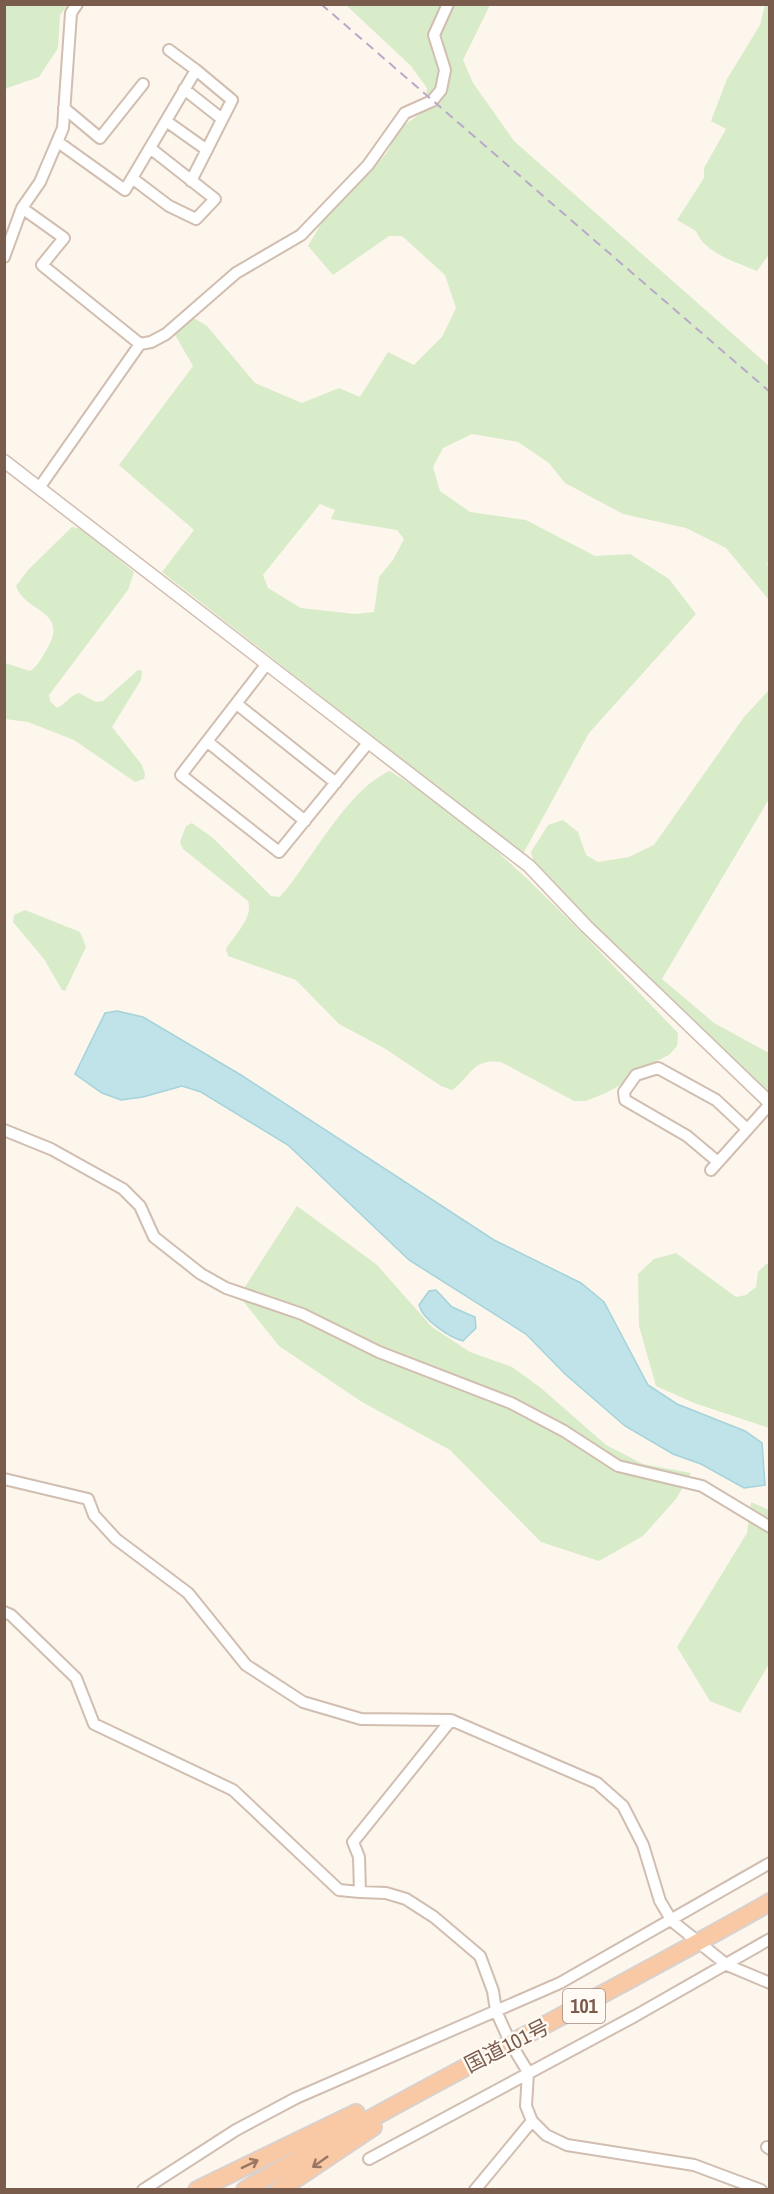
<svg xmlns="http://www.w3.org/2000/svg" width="774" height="2194" font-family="'Archivo Narrow','Noto Sans JP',sans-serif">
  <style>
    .green { fill: #d8ecc9; fill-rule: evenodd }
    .water { fill: #bfe3e8; stroke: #a5d3da; stroke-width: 1.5 }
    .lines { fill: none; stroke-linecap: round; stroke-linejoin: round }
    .minor-casing { stroke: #d1beb0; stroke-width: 14 }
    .tertiary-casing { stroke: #d1beb0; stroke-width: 15 }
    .trunk-casing { stroke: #dad1cd; stroke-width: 20 }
    .minor { stroke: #fff; stroke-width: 10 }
    .tertiary { stroke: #fff; stroke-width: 12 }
    .trunk { stroke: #f9c8a4; stroke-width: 16 }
    .rail { stroke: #b9a8c9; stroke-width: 2; stroke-dasharray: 9 6; stroke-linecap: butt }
    .oneway { stroke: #9a7763 }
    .labels { text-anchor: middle; stroke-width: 5; stroke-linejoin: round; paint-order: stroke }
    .shield { fill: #fffaf3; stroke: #a28b7f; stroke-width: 1.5 }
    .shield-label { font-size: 20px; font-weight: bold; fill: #7a5c4d }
    .street-label { font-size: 21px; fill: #7a5c4d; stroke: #fffaf3 }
  </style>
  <rect width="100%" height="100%" fill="#fdf6ec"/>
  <!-- green -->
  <path class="green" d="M5,4L68,5L60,15L58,48L39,77L7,88L5,91Z
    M346,5H490L463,60L473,83L514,141L769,366L770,560L767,564L769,567V600L726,548L686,528L623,514L565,483L549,463L518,442L472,434L443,448L433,467L440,491L470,512L526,520L595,556L630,554L669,579L696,614L589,733L523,854L162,572L194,530L119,465L193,366L174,333L192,317L207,326L255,383L302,403L339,388L360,397L388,352L414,365L442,337L456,308L445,275L402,236H389L333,275L308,246L328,212L386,154L399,129L424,111L427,88L411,66ZM320,504L335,510L331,519L397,530L404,539L393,560L379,577L374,612L355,614L301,608L268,588L263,575Z
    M765,5H770V253L757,271C736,262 704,253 696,231L677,220L704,178V168L726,129L711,121L727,79L760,25Z
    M72,527L82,529L134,572L128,590L49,695L50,701L57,708C66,704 69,696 79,693L96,702L103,701L138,670L142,671L141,680L112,727L142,765L145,774L144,779L135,782L74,740L28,722L5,719V663L30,671C38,666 42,657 47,649C70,610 25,613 16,586L28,570Z
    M769,690V799L662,979L714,1023L769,1053V1097L554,889L534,863L531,852L548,825L563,820L578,832L586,855L598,862L629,857L654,845L744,717Z
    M390,771C501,839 588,941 678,1033L677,1046L669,1055L634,1072L622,1084L608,1092L586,1101H574L501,1062C472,1058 472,1076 452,1090L441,1086L384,1048L339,1024L296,980L228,956L226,949C234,936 254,917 248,901L183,849L180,842L186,826L192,823L213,838L271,896L280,897C311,862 347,789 390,771Z
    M25,910L80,932L86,947L65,991L62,990L44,959L13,922L14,915Z
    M297,1206L376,1264L432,1327L470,1352L512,1367L541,1388L606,1445L643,1464L691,1473L676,1499L643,1536L599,1561L541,1542L450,1450L362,1402L279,1346L239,1296Z
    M676,1253L736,1297L746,1295L756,1287L758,1272L766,1264H769V1428L694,1403L656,1386L639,1326L638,1274L654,1259Z
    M751,1502L769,1510V1664L740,1713L710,1701L677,1647L747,1533Z"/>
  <!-- water -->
  <path class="water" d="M117,1011L143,1017L241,1075L494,1240L581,1283L604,1302L648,1385L677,1404L745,1431L762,1443L765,1485L744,1488L701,1464L673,1454L625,1426L565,1374L526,1334L409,1260L288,1145L201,1092L182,1086L143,1097L121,1100L102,1093L75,1074L105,1013Z
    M436,1290L452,1307L475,1317L476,1328L463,1341C449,1337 423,1320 419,1305L429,1291Z"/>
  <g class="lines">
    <defs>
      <path id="minor" d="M184,89L222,119
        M64,108L100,138L143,84
        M166,121L207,150
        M58,142L125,190L196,70L169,50
        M132,178L169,206L196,219L215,199L150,148
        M191,181L232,100L196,70
        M22,208L64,238L42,265L140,344L151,342L166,334L236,273L301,235L368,165L405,113L432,101L441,90L445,70L434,35L448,4
        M4,257L22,208L40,182L63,128L71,13L77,4
        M39,488L140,344
        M266,665L181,775L279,852L368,743
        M238,705L336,783
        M208,742L305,821
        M4,1130L51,1149L123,1189L140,1206L154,1237L201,1274L226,1288L302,1314L379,1352L511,1403L564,1431L618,1466L702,1486L770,1527
        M718,1162L687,1136L625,1100L624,1092L636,1075L658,1068L716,1100L747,1129
        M711,1170L770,1104
        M4,1479L88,1499L94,1515L116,1539L188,1593L246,1665L303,1702L361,1719L451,1720L597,1783L623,1806L643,1845L660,1901L672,1921L727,1965L770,1983
        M4,1612L11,1615L76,1678L94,1724L233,1790L339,1890L360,1892
        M451,1720L353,1842L359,1857L360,1892L386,1893L406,1899L434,1917L480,1956L493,1991L496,2011L511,2044L528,2072L526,2106L532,2121L546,2135L567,2145L694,2165L761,2190
        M767,2147L770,2149
        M369,2159L635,2016L770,1939
        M143,2190L236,2130L296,2098L560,1983L770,1863
        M475,2190L532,2121"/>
      <path id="tertiary" d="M4,461L529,866L586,926L770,1103"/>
      <path id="trunk" d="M197,2190L356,2113
        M245,2190C417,2089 596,2001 770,1902
        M279,2190L373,2127"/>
    </defs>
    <!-- minor casing -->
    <use href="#minor" class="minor-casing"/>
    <!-- tertiary casing -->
    <use href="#tertiary" class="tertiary-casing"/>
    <!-- trunk casing -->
    <use href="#trunk" class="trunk-casing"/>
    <!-- minor -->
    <use href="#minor" class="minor"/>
    <!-- tertiary -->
    <use href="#tertiary" class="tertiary"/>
    <!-- trunk -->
    <use href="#trunk" class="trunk"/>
    <!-- rail -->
    <path class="rail" d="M321,4L770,392"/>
  </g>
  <!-- one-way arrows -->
  <defs><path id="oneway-shaft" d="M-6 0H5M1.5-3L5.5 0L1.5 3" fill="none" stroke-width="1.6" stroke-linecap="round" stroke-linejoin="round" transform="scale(1.5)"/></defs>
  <g class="oneway">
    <use href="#oneway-shaft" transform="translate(320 2162) rotate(145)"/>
    <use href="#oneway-shaft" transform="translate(250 2164) rotate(-26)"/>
  </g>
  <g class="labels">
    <!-- shield labels -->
    <rect class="shield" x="563" y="1989" width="42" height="34" rx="4.5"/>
    <g class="shield-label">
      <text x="584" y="2013">101</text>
    </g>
    <!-- street labels -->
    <g class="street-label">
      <text transform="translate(507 2046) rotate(-27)" y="7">国道101号</text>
    </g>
  </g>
  <!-- border -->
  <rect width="774" height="2194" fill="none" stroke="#7a5c4d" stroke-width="12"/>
</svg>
